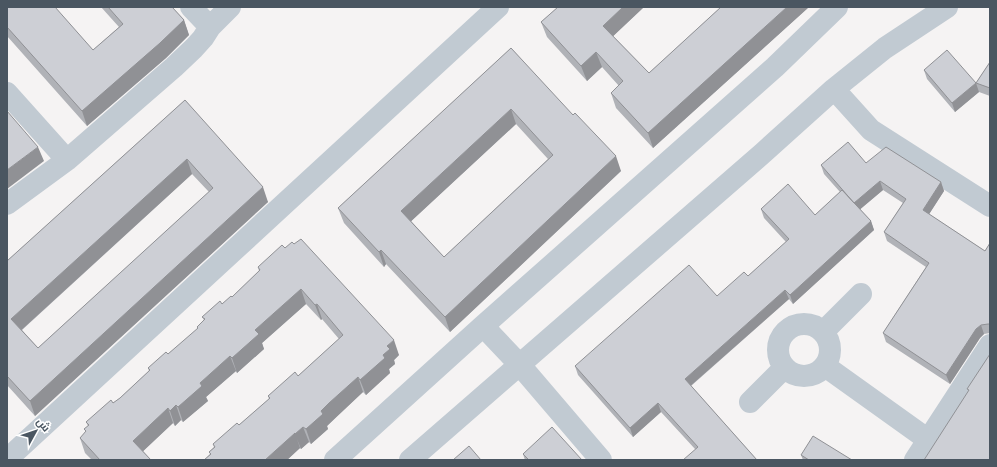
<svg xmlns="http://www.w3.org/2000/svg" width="997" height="467" font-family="Commissioner,Cairo,sans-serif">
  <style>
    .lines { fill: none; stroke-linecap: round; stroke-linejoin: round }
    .minor { stroke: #c1cad2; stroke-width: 22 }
    .wall { fill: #b0b2b7; fill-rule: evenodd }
    .shaded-wall { fill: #909195 }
    .building { fill: #cdcfd5; stroke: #909195; fill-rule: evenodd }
  </style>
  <rect width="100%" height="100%" fill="#f5f3f3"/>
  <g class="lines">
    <!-- minor -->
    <path class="minor" d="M191,7L210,27
      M834,89L871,130L990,206
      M7,93L67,160
      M7,204L67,160L174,67L194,48L203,38L210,27L230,7
      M778 350a26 26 0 1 1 52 0a26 26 0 1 1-52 0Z
      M483,326L519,364L601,460
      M823,332L861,294
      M825,366L927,439
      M750,402L784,368
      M16,451L498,7
      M335,460L483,326L775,67L837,7
      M410,460L763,153L834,89L885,48L947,7
      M915,460L990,345"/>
  </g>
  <!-- wall -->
  <path class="wall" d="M7,7L93,50L119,27L101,7H172L184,20L189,35L166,58L87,126L7,36Z
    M558,7H644L613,36L649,73L721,7H809L653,148L616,108L611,93L619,86L602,67L587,81L547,37L541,22Z
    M511,48L621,171L450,332L386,264L384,267L344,223L338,208ZM516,124L548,159L444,257L411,221Z
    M990,62V96L979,92L955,112L927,79L924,70L976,83Z
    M185,100L268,202L35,416L7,385V261ZM192,174L209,192L38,348L22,330Z
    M866,163L941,182L944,191L929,214L985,251L990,243V333L984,334L980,338L950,384L886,342L883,333L926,267L887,241L884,232L903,203L883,190L860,209L871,221L874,230L793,304L789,299L691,386L757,460L695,449L661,412L633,437L578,375L575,366L717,296L748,276L786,242L764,218L761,209L815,215L840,192L824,174L821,165Z
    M285,248L399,355L394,360L395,364L389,369L390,373L366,395L363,392L335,418L327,426L328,429L311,444L309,442L301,449L300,448L287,460H204L210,454L209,452L214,447L213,444L239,425L269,399L268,396L298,376L339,339L322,319L321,320L306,304L262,343L264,349L237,373L236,371L206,397L208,401L183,422L181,420L175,426L173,423L143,451L151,460H92L85,453L80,438L86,432L84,429L88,426L86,422L120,398L149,371L148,368L168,354L198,329L197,327L204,320L202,317L232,297L259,271L258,267Z
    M523,454L582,460H525Z
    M801,455L852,460H803Z"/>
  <!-- shaded-wall -->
  <path class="shaded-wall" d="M623,7H644L608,41L603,26Z
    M787,7H809L653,148L648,133Z
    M184,20L189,35L166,58L87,126L82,111Z
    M596,52L602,67L587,81L581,66Z
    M976,83L979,92L955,112L952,103Z
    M511,109L516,124L406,226L401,211Z
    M38,147L44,161L7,189V170Z
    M616,156L621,171L450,332L445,317Z
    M187,159L192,174L17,334L11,319Z
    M880,181L883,190L857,212L854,203Z
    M941,182L944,191L926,219L923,210Z
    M263,187L268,202L35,416L30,401Z
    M871,221L874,230L793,304L790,295Z
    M381,250L386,264L384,267L379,252Z
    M301,289L306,304L262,343L264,349L237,373L232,358L255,330Z
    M785,290L789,299L688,388L685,379Z
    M317,304L322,319L321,320L315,305Z
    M981,325L984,334L980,338L950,384L946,375L976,329Z
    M394,340L399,355L394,360L395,364L389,369L390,373L366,395L360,380L383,355L387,346Z
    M230,356L236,371L206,397L208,401L183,422L178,407L200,383Z
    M358,377L363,392L327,426L328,429L311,444L306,429L321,411L329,403Z
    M658,403L661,412L633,437L630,428Z
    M176,405L181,420L175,426L170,411Z
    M168,408L173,423L138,456L133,441Z
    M303,427L309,442L301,449L295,434Z
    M295,433L300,448L287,460H265Z"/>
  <!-- building -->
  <path class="building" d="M7,7H55L93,50L123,24L108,7H172L184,20L160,43L82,111L7,27Z
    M558,7H623L603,26L649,73L721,7H787L648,133L611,93L623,81L596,52L581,66L541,22Z
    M511,48L573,115L575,113L616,156L445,317L381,250L379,252L338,208ZM511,109L553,155L444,257L401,211Z
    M947,50L976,83L952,103L924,70Z
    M990,62V88L976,83Z
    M185,100L263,187L30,401L7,376V261ZM187,159L213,188L38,348L11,319Z
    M7,111L38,147L7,170Z
    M848,142L866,163L886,147L941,182L923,210L985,251L990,243V324H988L981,325L976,329L946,375L883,333L929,263L884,232L906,199L880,181L854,203L821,165Z
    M788,184L815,215L842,190L871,221L790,295L785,290L685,379L757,460H683L698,447L658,403L630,428L575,366L689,265L717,296L744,272L748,276L789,239L761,209Z
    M301,239L394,340L387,346L390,349L383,355L385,358L360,380L358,377L329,403L321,411L323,414L306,429L303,427L295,434V433L265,460H204L211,454L209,452L215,447L213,444L237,423L239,425L270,398L268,396L295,372L298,376L343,335L317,304L315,305L301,289L255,330L259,334L232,358L230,356L200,383L202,386L178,407L176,405L170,411L168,408L133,441L151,460H100L80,438L86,431L84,429L89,425L86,422L111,400L113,403L120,398L150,370L148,368L166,352L168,354L198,328L197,327L205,319L202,317L220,301L222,304L231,296L232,297L260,270L258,267L282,245L285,248L292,242L294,244Z
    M990,354V460H924L969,390L967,389Z
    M552,427L582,460H529L523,454Z
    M813,436L852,460H809L801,455Z
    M469,446L481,460H453Z"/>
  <!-- border -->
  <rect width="997" height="467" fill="none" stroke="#4a5661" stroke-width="16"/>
  <!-- north arrow -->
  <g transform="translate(36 431) rotate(50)" stroke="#ffffff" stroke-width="3" paint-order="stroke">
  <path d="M0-3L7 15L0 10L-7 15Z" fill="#4a5661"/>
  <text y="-6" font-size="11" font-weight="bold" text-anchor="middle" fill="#4a5661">ش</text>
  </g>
</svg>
